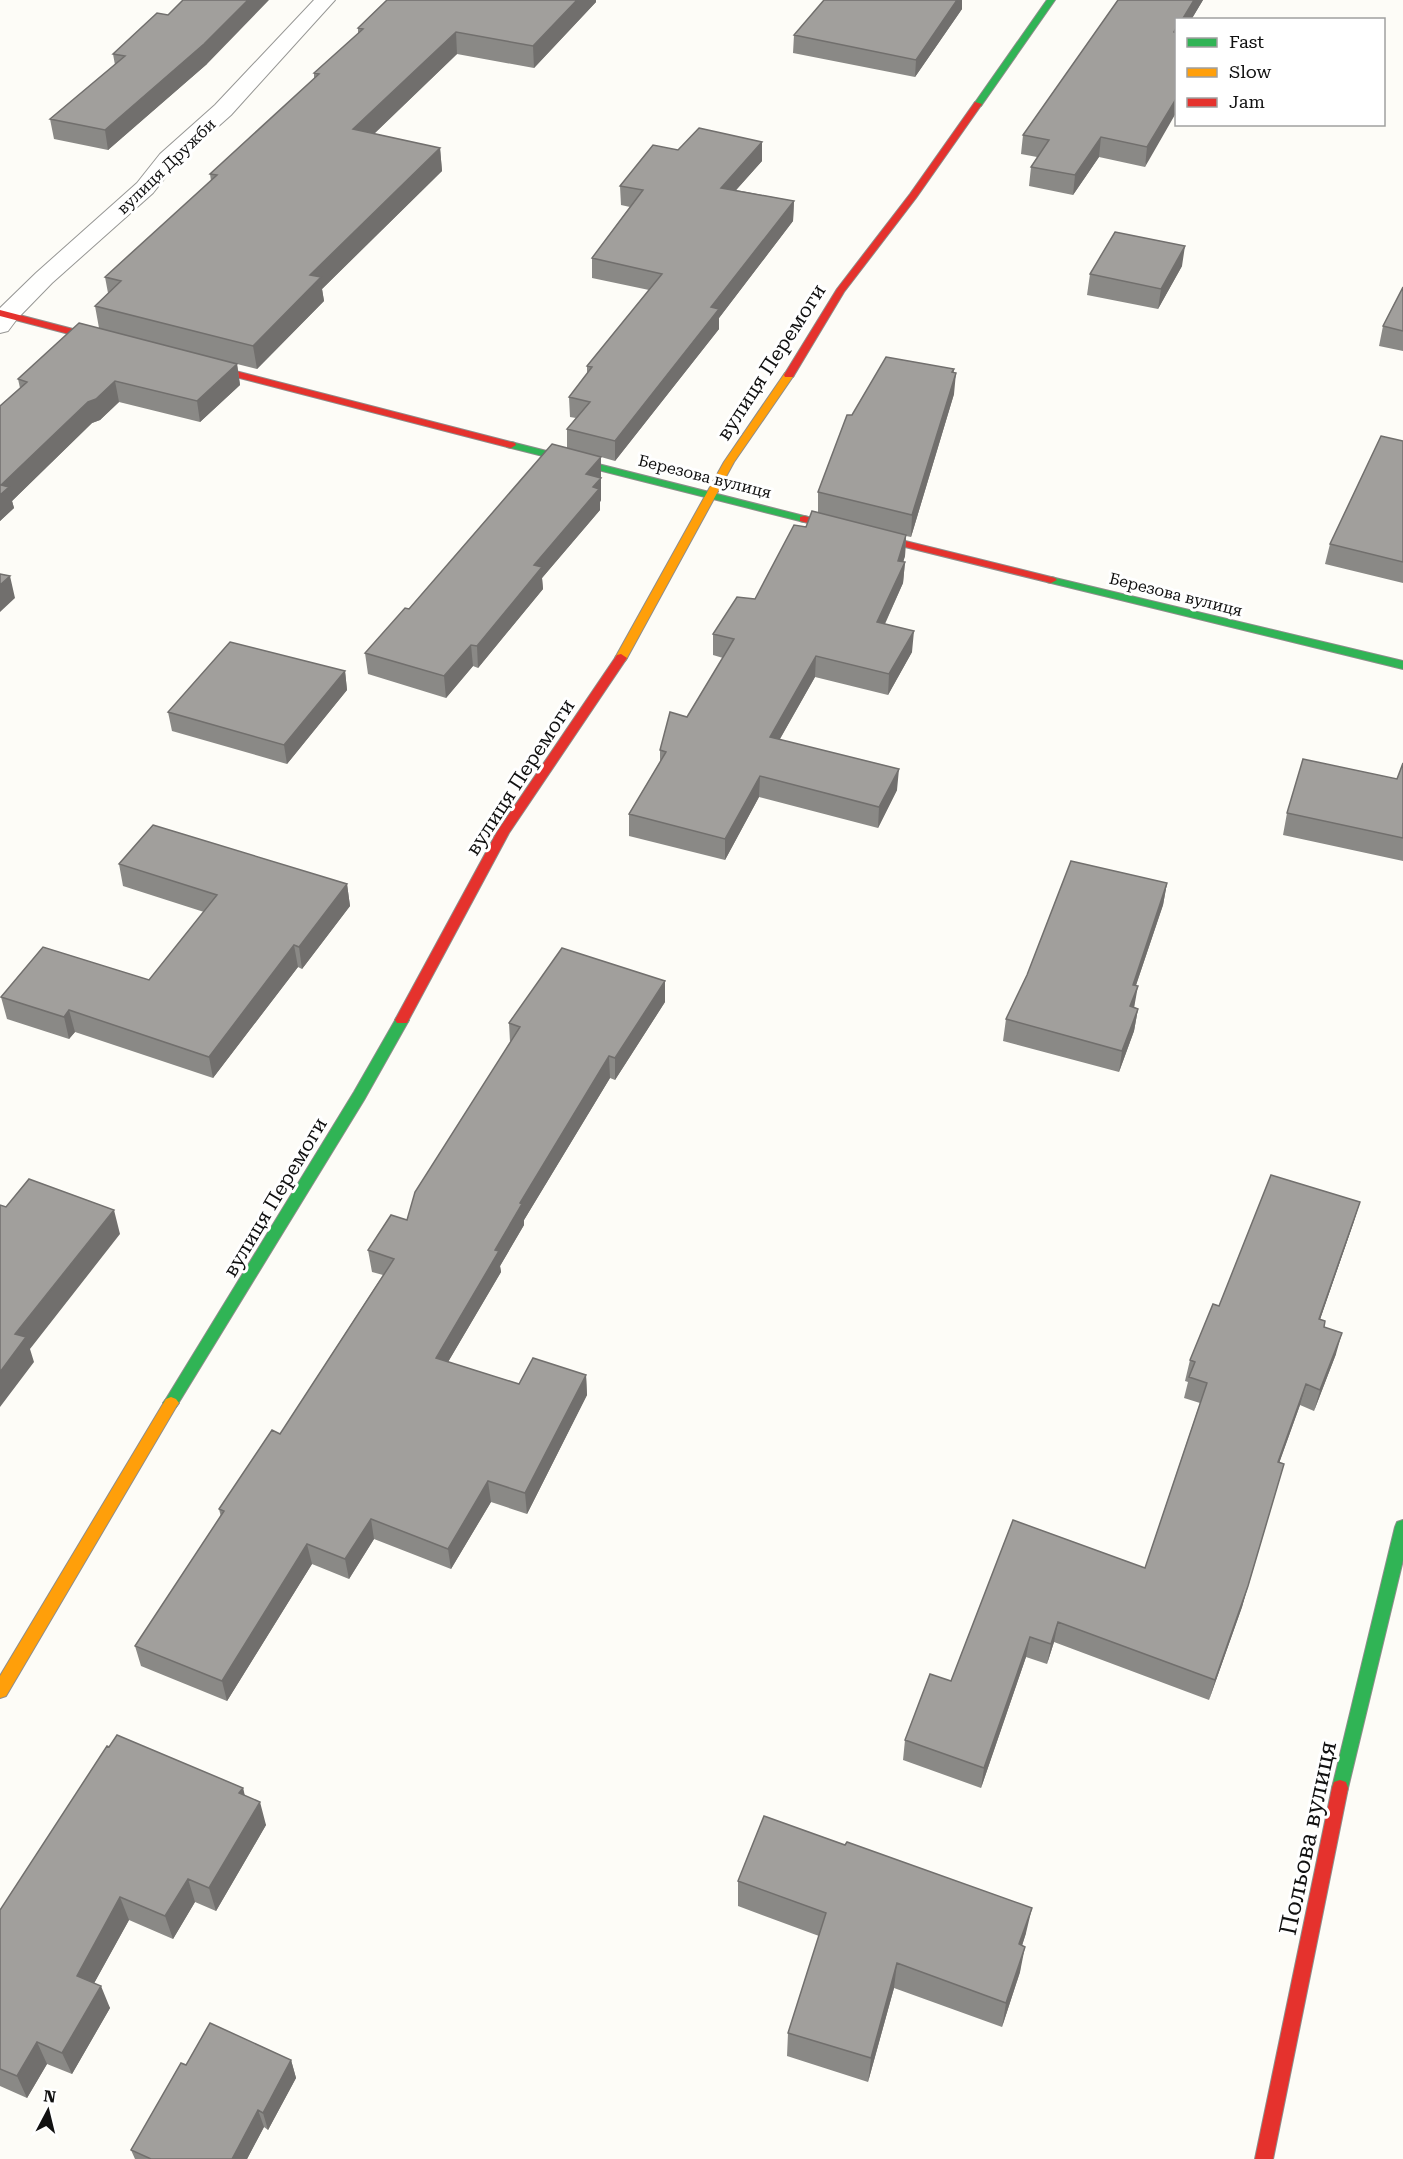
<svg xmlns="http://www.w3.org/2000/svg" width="1403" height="2159" font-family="'Roboto Serif',serif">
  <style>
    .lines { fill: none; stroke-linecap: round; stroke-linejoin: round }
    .street-casing { stroke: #979795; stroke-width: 2 }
    .fast-casing { stroke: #8e8d8b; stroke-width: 2 }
    .slow-casing { stroke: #8e8d8b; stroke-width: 2 }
    .jam-casing { stroke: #8e8d8b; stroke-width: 2 }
    .street { fill: #fffffe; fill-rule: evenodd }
    .fast { fill: #30b455; fill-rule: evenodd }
    .slow { fill: #ff9f0a; fill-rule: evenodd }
    .jam { fill: #e5322d; fill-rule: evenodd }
    .wall { fill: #8a8986 }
    .shaded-wall { fill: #716f6d }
    .building { fill: #a19f9c; stroke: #716f6d; stroke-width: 1.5 }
    .labels { text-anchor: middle; stroke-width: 6; stroke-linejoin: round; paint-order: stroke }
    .far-street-label { font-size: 16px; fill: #111; stroke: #fff }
    .street-label { font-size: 20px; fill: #111; stroke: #fff }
    .near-street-label { font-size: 24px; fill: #111; stroke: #fff }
  </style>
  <rect width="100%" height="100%" fill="#fdfcf7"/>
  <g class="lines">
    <defs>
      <path id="street" d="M314,0H335L231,115L176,164L153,193L52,283L17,319L8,331L0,333V308L36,273L137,183L160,154L215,105Z"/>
      <path id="fast" d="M1047,0H1055L981,106H975L974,104Z
        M511,442L808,517L809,519L804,522L507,447L506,445Z
        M1051,577L1403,661V669L1047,582V578Z
        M402,1015L409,1020L364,1100L176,1407L171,1409L166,1407L163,1403L166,1399L354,1092L397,1017Z
        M1403,1520V1560L1348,1788L1346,1794L1340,1796L1334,1794L1332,1788L1395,1527L1397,1522Z"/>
      <path id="slow" d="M789,372L794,375L734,462L627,658L625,661H617L615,658L724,462L785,373Z
        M171,1397L176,1399L179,1403L176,1407L6,1696L0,1698V1676L166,1399Z"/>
      <path id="jam" d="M975,102L982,104L916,198L844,292L793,377H785L784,375L837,289L910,194Z
        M0,310L119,341L120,343L115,346L0,316Z
        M197,361L515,443L516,445L511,448L193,366L192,364Z
        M804,516L1055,578L1057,580L1051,583L800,521V517Z
        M621,654L627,658L509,833L407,1023H397L395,1020L497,832L617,655Z
        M1340,1780L1346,1782L1348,1788L1273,2159H1255L1332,1788L1334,1782Z"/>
    </defs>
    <!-- street casing -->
    <use href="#street" class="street-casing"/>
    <!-- fast casing -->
    <use href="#fast" class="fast-casing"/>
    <!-- slow casing -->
    <use href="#slow" class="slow-casing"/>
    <!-- jam casing -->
    <use href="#jam" class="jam-casing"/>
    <!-- street -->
    <use href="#street" class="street"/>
    <!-- fast -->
    <use href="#fast" class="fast"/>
    <!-- slow -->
    <use href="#slow" class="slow"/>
    <!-- jam -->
    <use href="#jam" class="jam"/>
  </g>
  <!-- wall -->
  <path class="wall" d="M387,0H596V2L534,68L457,54L374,134L440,148L442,171L322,289L324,301L257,369L237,364L240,385L200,422L119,402L100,420L92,423L12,501L14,508L0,521V406L20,388L18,379L99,328L95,306L108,293L105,277L211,181L210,174L314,79V73L358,34V28Z
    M824,0H962V9L915,77L793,53L794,35Z
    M1118,0H1203L1191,20H1176L1145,167L1099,157L1073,195L1029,186L1031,167L1037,157L1021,154L1023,135Z
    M113,54L207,64L108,150L54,139L50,119L115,65Z
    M762,142V161L736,190L794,201L793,221L719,318V329L615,461L601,457V500L600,502V510L542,578L543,589L478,668L473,666L446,698L368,674L365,653L409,609L567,448V429L576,418L570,417L569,397L587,374V366L649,290L592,278V258L630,207L621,205L620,186L678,150Z
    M1182,266L1158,309L1087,295L1090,274Z
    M1403,287V351L1379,346L1383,326Z
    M954,373V394L911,537L906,536L905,556L903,562H905L903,583L885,624L912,652L888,695L815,677L780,739L897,790L878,828L759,797L725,860L629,836V814L660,762V750L687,717L723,658L713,655V634L755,599L806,527L818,512V492L852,415Z
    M1403,441V583L1325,564L1330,544Z
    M345,671L347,690L287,764L172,731L168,712Z
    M1403,763V861L1283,835L1287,813L1397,779Z
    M119,864L347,884L350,906L302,969L298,967L213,1078L75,1032L69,1039L7,1019L1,997L149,980L204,912L123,886Z
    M1167,883L1163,905L1136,985L1134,1007L1138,1009L1134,1031L1119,1072L1003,1041L1006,1019Z
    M665,1002L615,1080L610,1078L524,1220V1225L500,1266L501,1272L448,1362L519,1384L586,1375L587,1395L527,1514L491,1502L451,1569L374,1539L349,1579L312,1564L227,1701L141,1666L135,1646L221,1517L219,1509L280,1434L383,1275L372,1272L368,1250L407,1220L510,1042L509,1023Z
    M1360,1202L1353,1224L1320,1319L1336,1354L1314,1411L1300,1405L1279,1463L1242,1607L1209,1700L1054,1642L1047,1664L1026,1657L981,1788L903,1760L905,1740L951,1681L1145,1568L1200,1403L1184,1398L1188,1382L1185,1381L1190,1360L1219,1306Z
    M243,1788L244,1795L266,1825L216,1911L195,1902L173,1939L129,1920L94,1983L110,2008L72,2074L47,2064L27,2098L0,2086V1910Z
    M738,1881L1026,1933L1022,1946L1020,1972L1002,2027L894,1988L868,2082L787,2056L788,2033L819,1936L738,1906Z
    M291,2060L296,2078L268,2130L264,2127L247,2159H135L131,2150L186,2065Z"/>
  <!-- shaded-wall -->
  <path class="shaded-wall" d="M248,0H269L207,64L108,150L105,130Z
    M577,0H596V2L534,68L533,46Z
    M957,0H962V9L915,77L916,60Z
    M1194,0H1203L1191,20H1182Z
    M456,32L457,54L355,152L353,129Z
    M1176,99V113L1145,167L1147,147Z
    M1101,137L1099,157L1073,195L1075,175Z
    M762,142V161L721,207V188Z
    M440,148L442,171L322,289L324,301L257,369L253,346L310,275Z
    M794,201L793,221L719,318V329L615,461V441L711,307Z
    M1185,246L1182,266L1158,309L1161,289Z
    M237,364L240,385L200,422L197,401Z
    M954,369L953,382L956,373L954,394L911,537L912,515L952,372Z
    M115,381L119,402L100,420L92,423L12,501L14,508L0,521V495L1,485L88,402Z
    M601,457V500L600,502V510L542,578L543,589L478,668L477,646L534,565L586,474Z
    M906,535L905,556L900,572L905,562L903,583L876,643L877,622Z
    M10,576L15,598L0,612V585Z
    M914,631L912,652L888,695L889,674Z
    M471,645L473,666L446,698L444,676Z
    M816,656L815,677L769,758L770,737Z
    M345,671L347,690L287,764L284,745Z
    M899,769L897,790L878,828L879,807Z
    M760,776L759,797L725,860V839Z
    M1167,883L1163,905L1129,1006L1133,985Z
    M347,884L350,906L302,969L299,947Z
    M294,945L298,967L213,1078L209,1057Z
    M665,981V1002L615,1080V1058Z
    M1138,986L1134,1008L1130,1006Z
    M1138,1009L1134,1031L1119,1072L1122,1051Z
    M69,1010L75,1032L69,1039L64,1017Z
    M609,1056L610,1078L524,1220V1225L500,1266L501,1272L438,1379L436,1358L520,1203Z
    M1360,1202L1353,1224L1313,1340L1319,1319Z
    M114,1210L120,1234L30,1349L34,1362L0,1407V1372L15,1334Z
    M1342,1333L1336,1354L1314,1411L1320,1390Z
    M586,1375L587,1395L527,1514L525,1493Z
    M1306,1384L1300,1405L1272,1483L1278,1462Z
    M1284,1464L1242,1607L1209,1700L1215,1680Z
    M488,1481L491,1502L451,1569L448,1549Z
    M371,1519L374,1539L349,1579L345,1559Z
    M307,1544L312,1564L227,1701L222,1681Z
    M1058,1622L1054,1642L1047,1664L1051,1644Z
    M1030,1637L1026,1657L981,1788L984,1768Z
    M243,1788L249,1812L239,1793Z
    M260,1802L266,1825L216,1911L209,1888Z
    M188,1879L195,1902L173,1939L165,1916Z
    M120,1897L129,1920L86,1998L77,1976Z
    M1032,1908L1026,1933L1014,1969L1019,1944Z
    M1025,1947L1020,1972L1002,2027L1006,2003Z
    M897,1963L894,1988L868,2082L871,2058Z
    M101,1986L110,2008L72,2074L62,2053Z
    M37,2042L47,2064L27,2098L17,2076Z
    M291,2060L296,2078L268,2130L263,2113Z
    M258,2110L264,2127L247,2159H232Z"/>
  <!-- building -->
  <path class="building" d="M183,0H248L204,44L105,130L50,119L125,56L113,54L157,13L168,15Z
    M387,0H577L533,46L456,32L353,129L440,148L310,275L321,277L253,346L95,306L121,281L105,277L217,175L210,174L319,74L314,73L363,29L358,28Z
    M824,0H957L916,60L794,35Z
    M1118,0H1194L1182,20H1176V28L1174,32L1176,33V99L1147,147L1101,137L1075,175L1031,167L1049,140L1023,135Z
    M699,128L762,142L721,188L794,201L711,307L719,309L615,441L567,429L590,402L569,397L592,367L587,366L662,274L592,258L643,190L620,186L653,145L678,150Z
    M1115,232L1185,246L1161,289L1090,274Z
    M1403,287V331L1383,326Z
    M79,323L237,364L197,401L115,381L96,399L88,402L1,485L9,487L0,495V406L27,382L18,379Z
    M886,357L954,369L952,372L956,373L912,515L818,492L847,415H852Z
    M1381,436L1403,441V562L1330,544Z
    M552,444L601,457L586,474L601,478L593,487L599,489L534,565L542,567L477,646L471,645L444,676L365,653L405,608L409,609Z
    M812,511L906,535L898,561L905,562L877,622L914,631L889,674L816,656L770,737L899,769L879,807L760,776L725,839L629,814L666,752L660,750L670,712L687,717L734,639L713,634L737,597L755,599L794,525L806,527Z
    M0,574L10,576L0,585Z
    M230,642L345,671L284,745L168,712Z
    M1303,759L1397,779L1403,763V838L1287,813Z
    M153,825L347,884L299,947L294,945L209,1057L69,1010L64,1017L1,997L43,947L149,980L217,895L119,864Z
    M1071,861L1167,883L1133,985L1138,986L1130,1006L1138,1009L1122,1051L1006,1019L1027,975Z
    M562,948L665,981L615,1058L609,1056L520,1203L522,1204L495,1250L499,1251L436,1358L519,1384L533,1358L586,1375L525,1493L488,1481L448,1549L371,1519L345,1559L307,1544L222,1681L135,1646L224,1511L219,1509L272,1430L280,1434L394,1259L368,1250L391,1215L407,1220L415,1192L520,1027L509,1023Z
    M1271,1175L1360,1202L1319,1319L1325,1321L1324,1327L1342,1333L1320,1390L1306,1384L1278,1462L1284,1464L1248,1586L1215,1680L1058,1622L1051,1644L1030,1637L984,1768L905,1740L930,1674L951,1681L1013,1520L1145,1568L1207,1383L1189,1377L1195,1362L1190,1360L1213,1304L1219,1306Z
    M29,1179L114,1210L15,1334L26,1337L0,1372V1205L6,1207Z
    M117,1735L243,1788L239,1793L260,1802L209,1888L188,1879L165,1916L120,1897L77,1976L101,1986L62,2053L37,2042L17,2076L0,2069V1910L107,1746L109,1747Z
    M764,1816L845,1845L847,1842L1032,1908L1019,1944L1025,1947L1006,2003L897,1963L871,2058L788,2033L826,1913L738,1881Z
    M210,2023L291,2060L263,2113L258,2110L232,2159H151L131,2150L181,2063L186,2065Z"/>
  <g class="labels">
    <!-- far-street labels -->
    <g class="far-street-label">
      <text transform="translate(166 166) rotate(-44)" y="6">вулиця Дружби</text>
      <text transform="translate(705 476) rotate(14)" y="6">Березова вулиця</text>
      <text transform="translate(1176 594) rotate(14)" y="6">Березова вулиця</text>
    </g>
    <!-- street labels -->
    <g class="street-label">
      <text transform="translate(771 362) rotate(-57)" y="7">вулиця Перемоги</text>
      <text transform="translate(520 777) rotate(-57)" y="7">вулиця Перемоги</text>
      <text transform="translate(275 1197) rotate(-59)" y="7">вулиця Перемоги</text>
    </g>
    <!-- near-street labels -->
    <g class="near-street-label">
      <text transform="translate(1308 1838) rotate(-78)" y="8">Польова вулиця</text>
    </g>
  </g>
  <!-- legend -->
  <rect x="1175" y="18" width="210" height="108" fill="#ffffff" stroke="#a0a0a0" stroke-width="1.5"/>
  <rect x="1187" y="38" width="30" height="9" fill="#30b455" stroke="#a0a0a0" stroke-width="1.5"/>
  <text x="1229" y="48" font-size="18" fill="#111111">Fast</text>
  <rect x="1187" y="68" width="30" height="9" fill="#ff9f0a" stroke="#a0a0a0" stroke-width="1.5"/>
  <text x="1229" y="78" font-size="18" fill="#111111">Slow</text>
  <rect x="1187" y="98" width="30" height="9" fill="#e5322d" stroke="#a0a0a0" stroke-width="1.5"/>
  <text x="1229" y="108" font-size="18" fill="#111111">Jam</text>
  <!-- north arrow -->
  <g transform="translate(48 2111) rotate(7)" stroke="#ffffff" stroke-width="4.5" paint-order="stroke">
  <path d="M0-4.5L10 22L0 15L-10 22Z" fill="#111111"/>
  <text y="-9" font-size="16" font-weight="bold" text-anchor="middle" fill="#111111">N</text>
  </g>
</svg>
